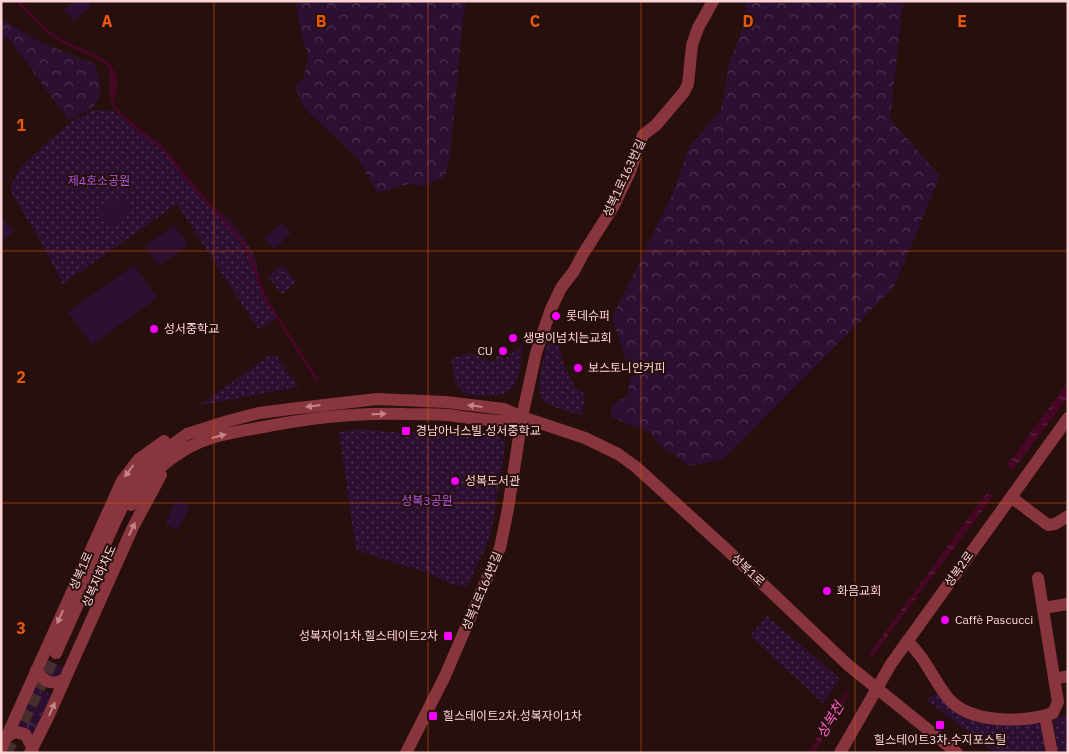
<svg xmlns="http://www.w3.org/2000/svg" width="1069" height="754" font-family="'IBM Plex Sans','Noto Sans KR',sans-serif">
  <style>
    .grass { fill: url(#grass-dots) }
    .forest { fill: url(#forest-crowns) }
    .pitch { fill: #2c1032 }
    .water { fill: url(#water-ripples) }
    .pier { fill: #270f0d }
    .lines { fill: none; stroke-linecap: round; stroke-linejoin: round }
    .stream { stroke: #470626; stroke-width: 3 }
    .minor-tunnel { stroke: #472d2b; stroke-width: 12; stroke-dasharray: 12 6; stroke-linecap: butt }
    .minor { stroke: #89353d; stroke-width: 12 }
    .oneway { fill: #c48488 }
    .grid { fill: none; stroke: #e8590c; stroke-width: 1; stroke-opacity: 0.55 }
    .poi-dot { fill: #f800ff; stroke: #270f0d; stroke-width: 2 }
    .labels { text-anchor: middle; stroke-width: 4; stroke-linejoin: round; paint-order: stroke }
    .street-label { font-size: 12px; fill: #ffd4d4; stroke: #270f0d }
    .park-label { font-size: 12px; fill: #b157e8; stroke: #270f0d }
    .poi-label { font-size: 12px; fill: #ffd4d4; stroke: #270f0d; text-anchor: start }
    .water-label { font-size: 14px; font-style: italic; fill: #ff62ca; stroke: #270f0d }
    .grid-label { font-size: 16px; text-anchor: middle; font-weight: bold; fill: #e8590c; stroke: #270f0d; stroke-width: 4; stroke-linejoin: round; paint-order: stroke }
  </style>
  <defs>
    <pattern id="grass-dots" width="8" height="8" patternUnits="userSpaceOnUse" patternTransform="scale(1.25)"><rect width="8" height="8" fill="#2c1032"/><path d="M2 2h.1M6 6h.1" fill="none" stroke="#4c324f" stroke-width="1.8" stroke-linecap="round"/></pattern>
    <pattern id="forest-crowns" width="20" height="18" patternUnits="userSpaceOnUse" patternTransform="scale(1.25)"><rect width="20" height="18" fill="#2c1032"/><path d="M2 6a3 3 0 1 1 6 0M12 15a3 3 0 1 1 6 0" fill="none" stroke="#4c324f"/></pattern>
    <pattern id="water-ripples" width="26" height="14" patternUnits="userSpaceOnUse" patternTransform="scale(1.25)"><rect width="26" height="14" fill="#470626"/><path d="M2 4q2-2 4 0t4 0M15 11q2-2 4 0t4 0" fill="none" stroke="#632945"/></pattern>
  </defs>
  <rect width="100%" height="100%" fill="#270f0d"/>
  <!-- grass -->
  <path class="grass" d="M95,110L113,111L140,132L159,142L177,168L206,199L230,221L244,238L255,257L261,287L278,317L258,329L177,204L63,284L40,240L13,196L11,187L19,169L41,148L73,120Z
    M282,265L296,282L282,294L268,277Z
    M551,343L559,346L563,362L575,388C589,392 585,403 581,415C570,411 556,409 546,403C532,393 544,359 547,345Z
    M523,344C520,360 522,391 500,395C490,397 478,395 467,395C453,386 453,373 452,358L471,353L494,362L497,356L500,355L505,359Z
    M270,355L277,356L298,387L200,405Z
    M360,429L403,433L457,431L482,435L496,434L502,439L505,446L492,528L487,544L467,587L453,585L433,575L356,550L339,432Z
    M767,616L840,679L823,703L750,636Z
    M939,693L946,701L1022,722L1041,724L1046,753H995L926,699Z
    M1068,714V753H1058L1053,720Z"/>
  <!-- forest -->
  <path class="forest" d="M295,1H467L463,18L450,157L445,176L425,186L408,184L377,193L359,160L304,108L295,89L304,77L308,56L302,36Z
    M746,1H903L890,119L940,176L894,287L722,460L688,466L674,454L665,450L649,431L627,424L610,416L613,404L627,396L631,375L612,318L673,193L689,147L721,110L729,64L742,30Z
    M1,19L40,42L95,64C99,77 105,96 93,106C87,112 76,116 68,120L8,37L1,41Z
    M45,659L65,668L63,674L54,678L46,674L42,667Z
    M35,686L41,691L53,694L33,741L15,728Z"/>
  <!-- pitch -->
  <path class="pitch" d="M74,1H87L91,6L74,21L64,10Z
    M123,194L133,207L110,226L99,213Z
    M2,218L14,231L1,243V219Z
    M282,223L291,234L274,249L264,238Z
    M174,225L188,245L159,266L145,246Z
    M134,265L157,298L92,345L68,312Z
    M176,500L190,506L178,530L165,524Z"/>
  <!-- water -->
  <path class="water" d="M110,66C119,74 117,86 115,96L112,98C107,91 112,78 109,69Z
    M1068,382V397L891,631L848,692L842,708L814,753H808L872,650Z"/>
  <!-- pier -->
  <path class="pier" d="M1005,465L1014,471L994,497L986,490Z
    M867,653L875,659L852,692L845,688Z"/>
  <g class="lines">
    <!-- stream -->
    <path class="stream" d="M17,1C29,13 40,27 55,37C73,49 94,52 110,66
      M112,98L114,107L123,117L165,151L197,191L239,238L250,256L265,298L317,380"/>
    <!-- minor-tunnel -->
    <path class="minor-tunnel" d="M6,753L24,720L56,653"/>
    <!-- minor -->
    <path class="minor" d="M1011,497L1048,525L1055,524L1068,516
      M131,505C143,481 164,462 186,449C209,436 234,432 258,428C307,418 355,412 405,414C419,414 433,414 447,415C464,417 482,420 499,421C507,421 514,419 522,417
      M1043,608L1068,604
      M907,641C925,657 933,679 948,698C970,724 1023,723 1053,713L1058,702L1038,578
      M56,653L115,522L135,481L162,452L187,434L228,421L259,413L290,409L377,399L446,402L504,409L522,417L585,438L618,454L636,467L725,548L848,665L957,753
      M36,670C44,682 52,686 65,679
      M1054,679L1068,676
      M1045,716L1052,753
      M6,737L15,732L25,734L33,749
      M1,749L122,481L139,459L164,441
      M30,753L48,717L133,527L161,475
      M406,753L445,676L500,548L508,509L522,417L536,353L551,309L561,288L574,271L583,254L613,207L629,174L643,135L656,125L684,92L688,84L692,45L698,28L713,1
      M840,753L891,664L1068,418"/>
  </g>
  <!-- one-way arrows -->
  <defs><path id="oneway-solid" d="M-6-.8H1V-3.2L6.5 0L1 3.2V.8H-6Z" transform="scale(1.25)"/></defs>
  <g class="oneway">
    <use href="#oneway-solid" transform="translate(313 406) rotate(173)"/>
    <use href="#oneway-solid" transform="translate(475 406) rotate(-173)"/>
    <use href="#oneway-solid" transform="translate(379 414) rotate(-1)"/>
    <use href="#oneway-solid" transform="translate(219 436) rotate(-15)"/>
    <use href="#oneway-solid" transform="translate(129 471) rotate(127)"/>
    <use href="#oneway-solid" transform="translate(132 529) rotate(-64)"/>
    <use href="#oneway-solid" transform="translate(60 617) rotate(114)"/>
    <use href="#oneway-solid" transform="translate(52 709) rotate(-66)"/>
  </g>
  <!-- grid -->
  <path class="grid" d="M214,1V753M428,1V753M641,1V753M855,1V753M1,251H1068M1,503H1068"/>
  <!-- markers -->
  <g class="poi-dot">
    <circle cx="556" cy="316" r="5"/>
    <circle cx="154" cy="329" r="5"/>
    <circle cx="513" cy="338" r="5"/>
    <circle cx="503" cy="351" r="5"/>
    <circle cx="578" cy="368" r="5"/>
    <rect x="401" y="426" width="10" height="10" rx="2.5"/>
    <circle cx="455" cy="481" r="5"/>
    <circle cx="827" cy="591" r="5"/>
    <circle cx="945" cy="620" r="5"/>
    <rect x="443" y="631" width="10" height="10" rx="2.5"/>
    <rect x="428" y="711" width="10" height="10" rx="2.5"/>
    <rect x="935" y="720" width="10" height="10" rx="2.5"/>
  </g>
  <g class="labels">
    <!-- street labels -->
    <g class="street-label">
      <text transform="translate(624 178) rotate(-65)" y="4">성복1로163번길</text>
      <text transform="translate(959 569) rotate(-54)" y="4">성복2로</text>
      <text transform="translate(748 570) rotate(43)" y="4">성복1로</text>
      <text transform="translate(81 571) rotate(-66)" y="4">성복1로</text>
      <text transform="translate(99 576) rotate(-66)" y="4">성복지하차도</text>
      <text transform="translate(482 591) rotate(-67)" y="4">성복1로164번길</text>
    </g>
    <!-- park labels -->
    <g class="park-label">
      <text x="99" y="185">제4호소공원</text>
      <text x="427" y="505">성복3공원</text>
    </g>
    <!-- poi labels -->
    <g class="poi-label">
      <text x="566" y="320">롯데슈퍼</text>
      <text x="164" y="333">성서중학교</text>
      <text x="523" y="342">생명이넘치는교회</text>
      <text x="493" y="355" text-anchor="end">CU</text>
      <text x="588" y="372">보스토니안커피</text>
      <text x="416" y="435">경남아너스빌.성서중학교</text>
      <text x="465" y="485">성복도서관</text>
      <text x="837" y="595">화음교회</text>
      <text x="955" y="624">Caffè Pascucci</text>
      <text x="438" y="640" text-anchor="end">성복자이1차.힐스테이트2차</text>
      <text x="443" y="720">힐스테이트2차.성복자이1차</text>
      <text x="940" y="744" text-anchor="middle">힐스테이트3차.수지포스틸</text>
    </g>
    <!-- water labels -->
    <g class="water-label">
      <text transform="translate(830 720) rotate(-59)" y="5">성복천</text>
    </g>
  </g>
  <g class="grid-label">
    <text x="107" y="27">A</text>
    <text x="321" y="27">B</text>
    <text x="535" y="27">C</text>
    <text x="748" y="27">D</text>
    <text x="962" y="27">E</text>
    <text x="21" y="131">1</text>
    <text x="21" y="383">2</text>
    <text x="21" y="634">3</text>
  </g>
  <!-- border -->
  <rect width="1069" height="754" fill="none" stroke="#ffd4d4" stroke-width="5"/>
</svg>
